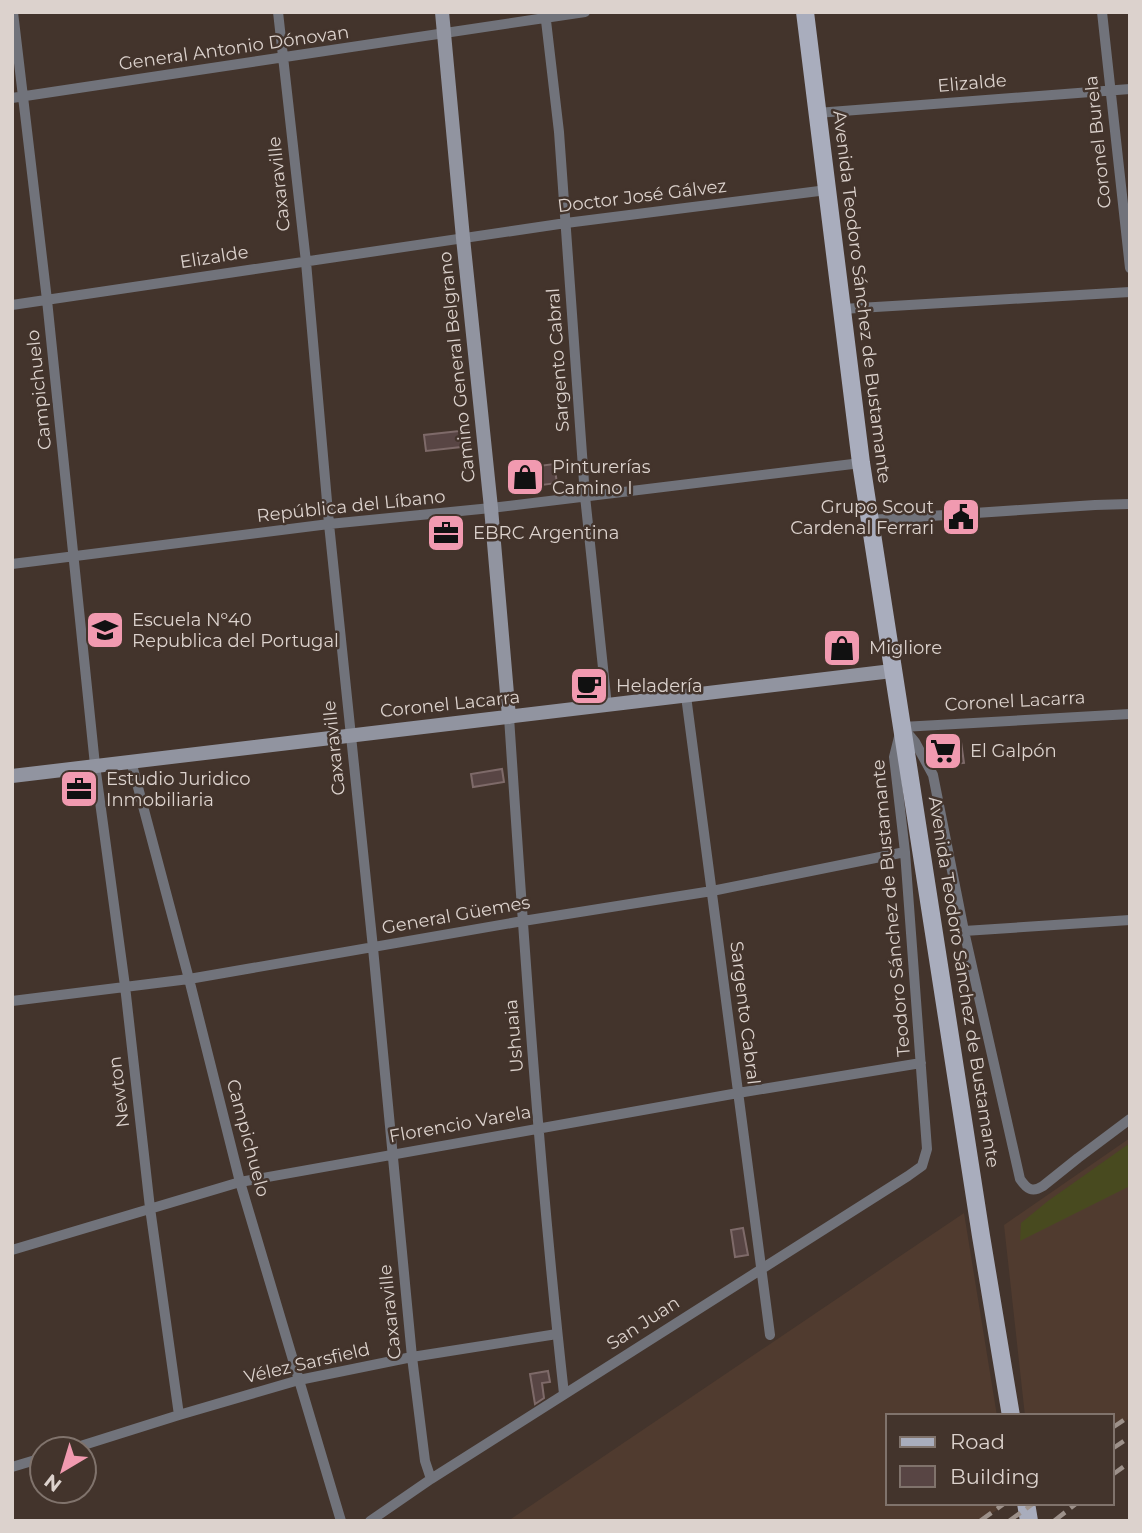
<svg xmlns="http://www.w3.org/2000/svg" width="1142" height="1533" font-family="Montserrat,sans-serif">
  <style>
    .built { fill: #503b2f }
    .green { fill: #484a1f }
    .building { fill: #584544; stroke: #7e6a69; stroke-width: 2 }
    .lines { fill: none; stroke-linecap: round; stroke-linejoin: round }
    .street { stroke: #71737b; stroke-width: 10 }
    .secondary { stroke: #9194a0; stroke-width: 14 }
    .primary { stroke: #a9adbd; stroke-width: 18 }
    .rail { stroke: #9d918a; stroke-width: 4.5; stroke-dasharray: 14 7; stroke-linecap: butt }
    .labels { text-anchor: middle; stroke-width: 5; stroke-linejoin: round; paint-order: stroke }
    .street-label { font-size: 18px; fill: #dcd2cd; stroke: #43342c }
    .poi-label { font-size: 18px; fill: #dcd2cd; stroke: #43342c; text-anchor: start }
  </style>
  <rect width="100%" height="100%" fill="#43342c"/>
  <!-- built -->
  <path class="built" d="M1130,1138V1418L1112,1430V1416H1025L1004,1225Z
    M964,1213L997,1416H888V1503H1007L981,1521H508Z"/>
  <!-- green -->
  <path class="green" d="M1130,1143V1186L1020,1241L1021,1223L1048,1201Z"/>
  <!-- building -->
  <path class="building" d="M468,430L470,446L426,451L424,435Z
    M554,464L557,483L512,489L509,470Z
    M849,632L853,661L835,663L831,635Z
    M961,742L964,763L939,766L936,746Z
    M502,769L504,782L473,787L471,774Z
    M82,784L90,791L92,805L74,807L71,785Z
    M743,1228L748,1255L735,1257L731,1230Z
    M548,1371L550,1382L542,1383L544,1398L535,1404L530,1374Z"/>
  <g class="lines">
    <!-- street -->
    <path class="street" d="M13,12L47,300L95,765L125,986L150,1208L179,1415
      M278,12L306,262L329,524L373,948L412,1357L425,1461L431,1479
      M545,12L559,132L585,496L607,706
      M1102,12L1130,268
      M12,98L585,12
      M817,113L1130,89
      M12,305L566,223L827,190
      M842,309L1130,292
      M870,520L1095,505L1130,504
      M12,564L329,524L491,508L861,463
      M686,696L770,1335
      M509,717C524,943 539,1169 564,1394
      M902,727L1130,714
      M905,730L915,742L933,775L964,931L1020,1179C1027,1189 1032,1193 1043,1186L1078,1158L1130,1119
      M131,761L189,979L240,1182L341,1521
      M964,931L1130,920
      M12,1001L189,979L523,921L712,891L905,852
      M12,1250L240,1182L738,1093L921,1063
      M71,1449L179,1415L299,1380L412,1357L557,1334
      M12,1467L42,1458
      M370,1521L431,1479L908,1176L922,1166L927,1149L905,852L894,757L900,733"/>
    <!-- secondary -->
    <path class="secondary" d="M442,12L463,238L491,508L509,717
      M12,776L892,671"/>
    <!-- primary -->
    <path class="primary" d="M805,12L861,463L981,1236L1011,1416
      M1026,1503L1029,1521"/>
    <!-- rail -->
    <path class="rail" d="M1112,1428L1130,1416
      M1112,1449L1130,1437
      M1112,1475L1130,1462
      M980,1521L1005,1503
      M1009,1521L1034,1503
      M1054,1521L1077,1503"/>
  </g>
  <!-- icons -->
  <defs>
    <symbol id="shop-square" viewBox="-11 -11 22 22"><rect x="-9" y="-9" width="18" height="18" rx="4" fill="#f19ab0" stroke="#43342c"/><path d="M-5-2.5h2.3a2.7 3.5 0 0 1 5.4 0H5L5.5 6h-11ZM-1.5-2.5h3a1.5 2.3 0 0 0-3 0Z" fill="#111"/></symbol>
    <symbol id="civic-square" viewBox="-11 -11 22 22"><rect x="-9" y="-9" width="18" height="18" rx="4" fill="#f19ab0" stroke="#43342c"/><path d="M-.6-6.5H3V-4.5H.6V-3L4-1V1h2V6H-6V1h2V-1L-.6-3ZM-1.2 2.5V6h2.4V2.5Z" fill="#111"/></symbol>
    <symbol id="office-square" viewBox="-11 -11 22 22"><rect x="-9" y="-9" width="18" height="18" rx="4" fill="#f19ab0" stroke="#43342c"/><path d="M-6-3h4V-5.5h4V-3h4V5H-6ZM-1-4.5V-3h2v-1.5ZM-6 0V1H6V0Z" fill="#111"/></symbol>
    <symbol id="school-square" viewBox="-11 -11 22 22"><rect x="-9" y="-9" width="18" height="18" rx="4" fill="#f19ab0" stroke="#43342c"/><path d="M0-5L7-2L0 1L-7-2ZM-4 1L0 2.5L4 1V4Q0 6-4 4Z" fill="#111"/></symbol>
    <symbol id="cafe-square" viewBox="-11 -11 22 22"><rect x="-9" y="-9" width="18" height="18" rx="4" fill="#f19ab0" stroke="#43342c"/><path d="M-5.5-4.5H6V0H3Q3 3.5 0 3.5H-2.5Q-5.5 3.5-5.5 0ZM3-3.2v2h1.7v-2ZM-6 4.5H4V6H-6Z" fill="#111"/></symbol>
    <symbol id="supermarket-square" viewBox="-11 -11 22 22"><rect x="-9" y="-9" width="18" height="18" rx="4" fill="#f19ab0" stroke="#43342c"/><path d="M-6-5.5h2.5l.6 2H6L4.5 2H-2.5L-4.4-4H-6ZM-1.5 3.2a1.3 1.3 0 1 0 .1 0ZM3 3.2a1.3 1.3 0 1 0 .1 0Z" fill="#111"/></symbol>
  </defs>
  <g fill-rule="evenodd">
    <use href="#shop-square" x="503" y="455" width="44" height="44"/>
    <use href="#civic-square" x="939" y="495" width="44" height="44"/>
    <use href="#office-square" x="424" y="511" width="44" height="44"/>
    <use href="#school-square" x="83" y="608" width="44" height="44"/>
    <use href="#shop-square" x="820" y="626" width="44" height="44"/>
    <use href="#cafe-square" x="567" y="664" width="44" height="44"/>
    <use href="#supermarket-square" x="921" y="729" width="44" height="44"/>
    <use href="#office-square" x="57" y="767" width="44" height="44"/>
  </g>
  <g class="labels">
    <!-- street labels -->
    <g class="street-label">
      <text transform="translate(234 48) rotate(-8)" y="6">General Antonio Dónovan</text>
      <text transform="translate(972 83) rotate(-5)" y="6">Elizalde</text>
      <text transform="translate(1098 142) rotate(-96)" y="6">Coronel Burela</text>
      <text transform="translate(279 184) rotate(-96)" y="6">Caxaraville</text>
      <text transform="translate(642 196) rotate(-7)" y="6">Doctor José Gálvez</text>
      <text transform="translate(214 257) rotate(-9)" y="6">Elizalde</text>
      <text transform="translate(862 297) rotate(83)" y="6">Avenida Teodoro Sánchez de Bustamante</text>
      <text transform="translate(558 360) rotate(-94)" y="6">Sargento Cabral</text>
      <text transform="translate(457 367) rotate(-96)" y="6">Camino General Belgrano</text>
      <text transform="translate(39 390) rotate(-96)" y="6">Campichuelo</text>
      <text transform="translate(351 506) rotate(-6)" y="6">República del Líbano</text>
      <text transform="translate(1015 701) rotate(-3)" y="6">Coronel Lacarra</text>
      <text transform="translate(450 704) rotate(-6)" y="6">Coronel Lacarra</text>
      <text transform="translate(334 748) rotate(-96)" y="6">Caxaraville</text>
      <text transform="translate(891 908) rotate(-95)" y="6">Teodoro Sánchez de Bustamante</text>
      <text transform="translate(456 915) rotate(-10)" y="6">General Güemes</text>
      <text transform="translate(964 982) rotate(81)" y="6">Avenida Teodoro Sánchez de Bustamante</text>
      <text transform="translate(745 1013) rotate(83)" y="6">Sargento Cabral</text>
      <text transform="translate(514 1036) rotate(-95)" y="6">Ushuaia</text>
      <text transform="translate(119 1092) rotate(-97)" y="6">Newton</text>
      <text transform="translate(460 1124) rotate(-10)" y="6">Florencio Varela</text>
      <text transform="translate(248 1138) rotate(75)" y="6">Campichuelo</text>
      <text transform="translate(390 1312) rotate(-96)" y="6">Caxaraville</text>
      <text transform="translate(643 1323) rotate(-33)" y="6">San Juan</text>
      <text transform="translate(307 1363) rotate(-13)" y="6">Vélez Sarsfield</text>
    </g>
    <!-- poi labels -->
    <g class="poi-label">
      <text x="552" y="473">Pinturerías<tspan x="552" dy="21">Camino I</tspan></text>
      <text x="934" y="513" text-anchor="end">Grupo Scout<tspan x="934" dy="21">Cardenal Ferrari</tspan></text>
      <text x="473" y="539">EBRC Argentina</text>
      <text x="132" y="626">Escuela Nº40<tspan x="132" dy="21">Republica del Portugal</tspan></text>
      <text x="869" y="654">Migliore</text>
      <text x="616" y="692">Heladería</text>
      <text x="970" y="757">El Galpón</text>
      <text x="106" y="785">Estudio Juridico<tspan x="106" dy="21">Inmobiliaria</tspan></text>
    </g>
  </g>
  <!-- border -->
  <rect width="1142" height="1533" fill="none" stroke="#dcd2cd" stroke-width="28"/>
  <!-- legend -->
  <rect x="886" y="1414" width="228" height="91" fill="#43342c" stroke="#80736c" stroke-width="2"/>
  <rect x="900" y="1437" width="35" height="10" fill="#a9adbd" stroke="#80736c" stroke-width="2"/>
  <text x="950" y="1449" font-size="21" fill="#dcd2cd">Road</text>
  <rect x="900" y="1466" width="35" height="21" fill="#584544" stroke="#80736c" stroke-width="2"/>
  <text x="950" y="1484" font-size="21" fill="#dcd2cd">Building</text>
  <!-- north arrow -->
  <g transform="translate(63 1470) rotate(218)"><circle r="33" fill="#43342c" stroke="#80736c" stroke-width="2"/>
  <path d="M0-5L12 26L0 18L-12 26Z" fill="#f19ab0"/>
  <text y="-10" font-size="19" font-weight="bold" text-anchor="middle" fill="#dcd2cd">N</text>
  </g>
</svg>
